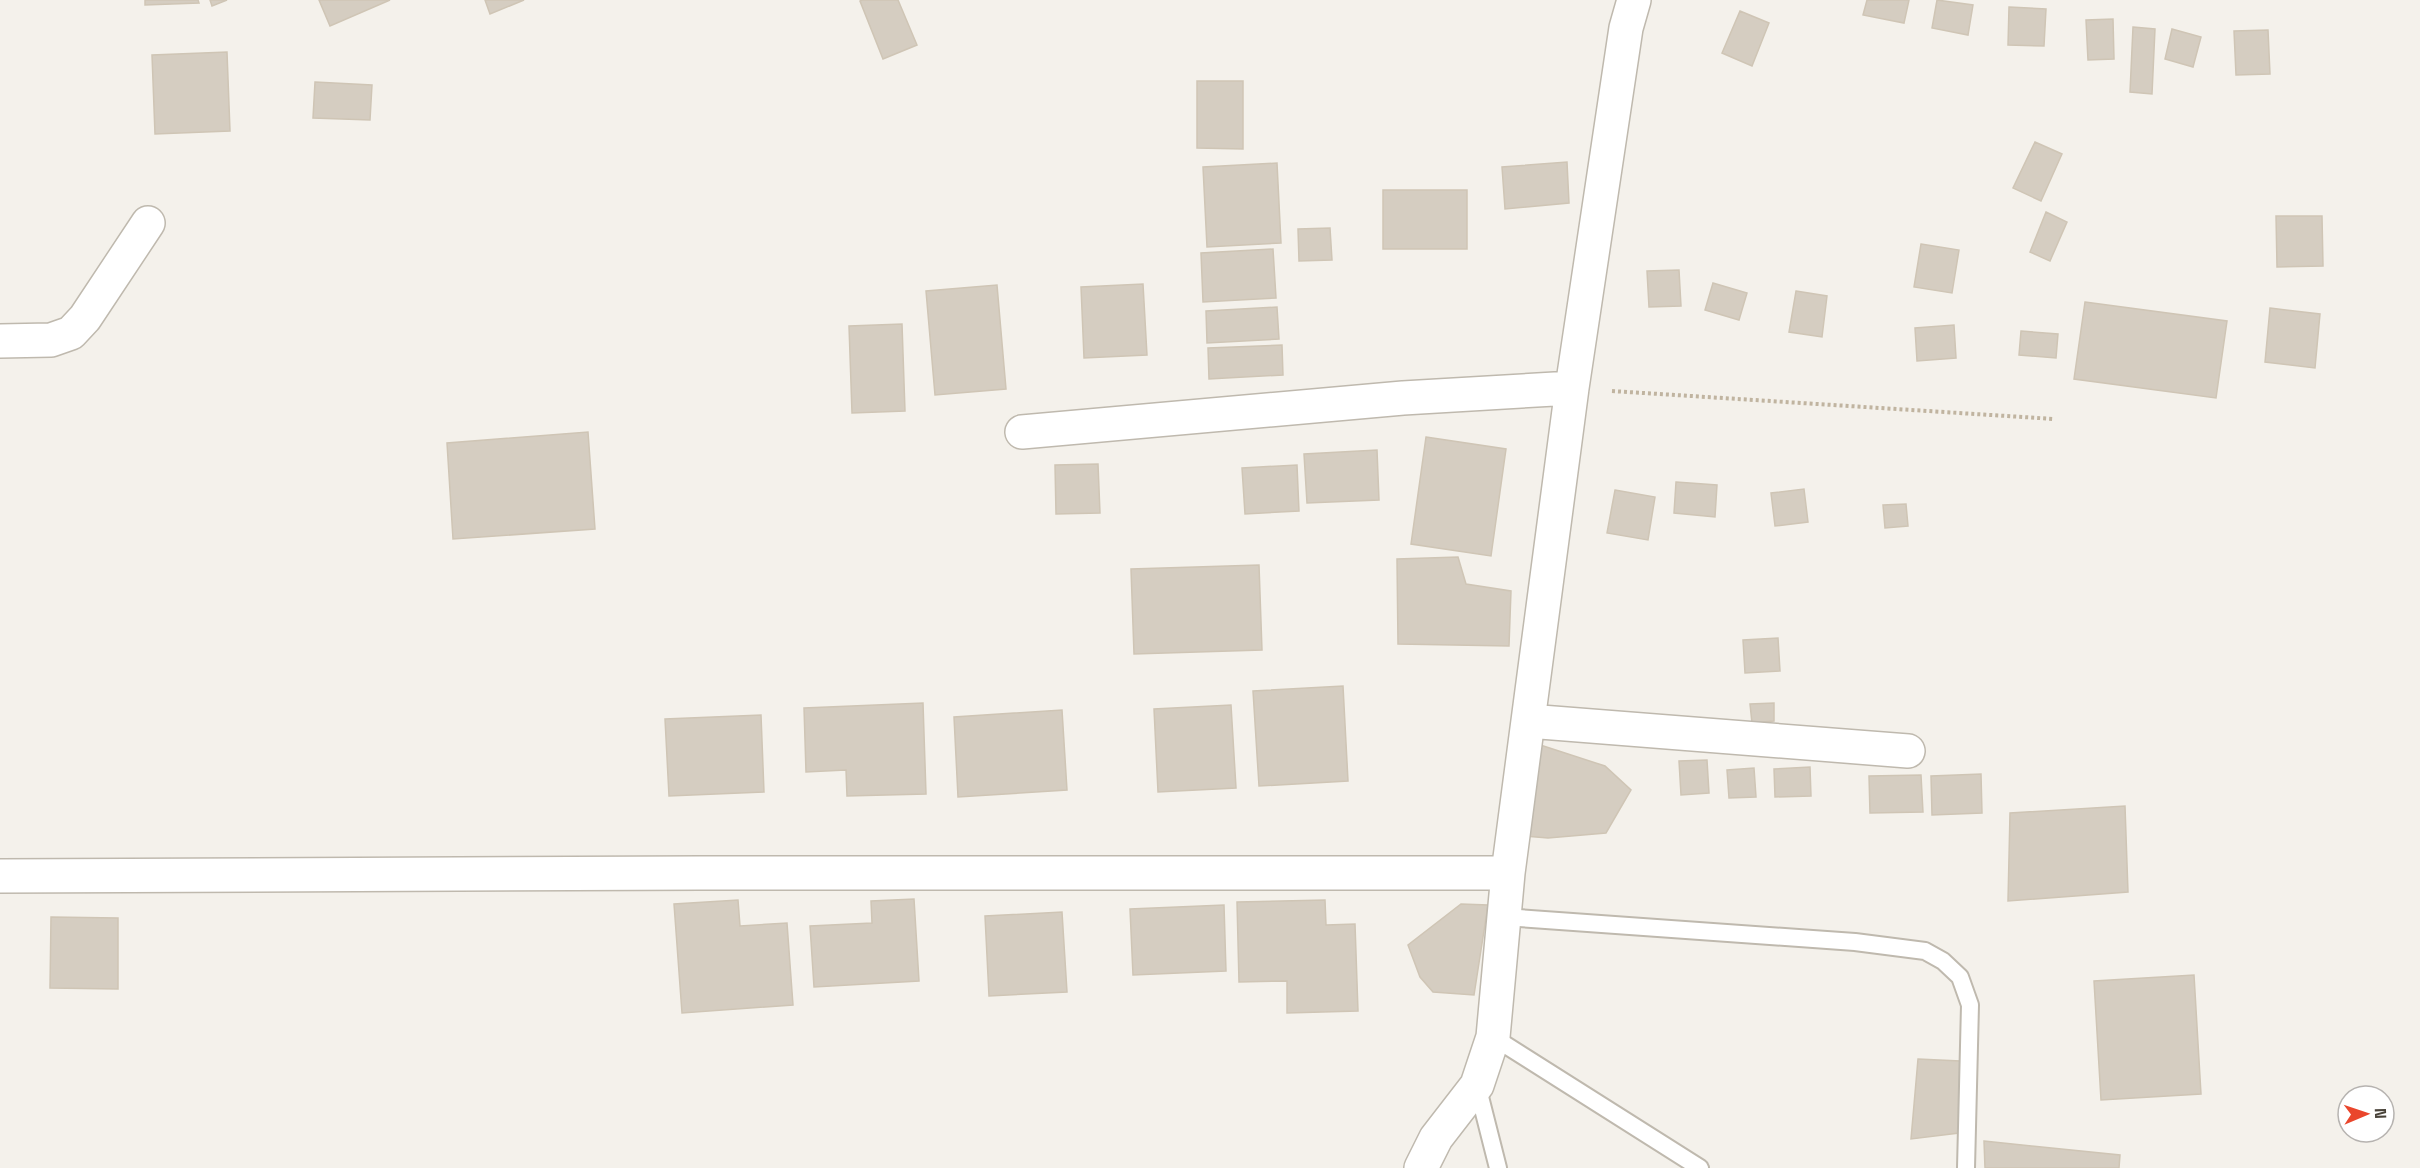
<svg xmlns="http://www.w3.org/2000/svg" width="2420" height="1168" font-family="'Space Grotesk',sans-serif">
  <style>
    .building { fill: #d5cdc1; stroke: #cfc5b5; stroke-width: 1.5 }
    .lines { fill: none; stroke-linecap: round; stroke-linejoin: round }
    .service-casing { stroke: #bfb9ae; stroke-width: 20 }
    .minor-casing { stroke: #bfb9ae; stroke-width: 36 }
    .path { stroke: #c0b4a0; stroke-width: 4; stroke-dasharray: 3 3; stroke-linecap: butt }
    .service { stroke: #fff; stroke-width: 16 }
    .minor { stroke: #fff; stroke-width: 33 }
  </style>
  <rect width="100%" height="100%" fill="#f4f1eb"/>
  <!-- building -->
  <path class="building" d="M145,0H198L199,3L145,5Z
    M210,0H227L212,6Z
    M319,0H390L330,26Z
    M485,0H524L490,14Z
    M862,0H898L917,45L883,59L860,1Z
    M1867,0H1909L1904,23L1863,15Z
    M1937,0L1973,5L1968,35L1932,28Z
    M2009,7L2046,9L2044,46L2008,45Z
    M1740,11L1769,23L1752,66L1722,53Z
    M2113,19L2114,59L2088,60L2086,20Z
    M2133,27L2155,29L2152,94L2130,92Z
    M2172,29L2201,37L2193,67L2165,59Z
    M2268,30L2270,74L2236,75L2234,31Z
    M227,52L230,131L155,134L152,55Z
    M1197,81H1243V149L1197,148Z
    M315,82L372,85L370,120L313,118Z
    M2035,142L2062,154L2041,201L2013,188Z
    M1567,162L1569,203L1505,209L1502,167Z
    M1277,163L1281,243L1207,247L1203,167Z
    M1383,190H1467V249H1383Z
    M2046,212L2067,222L2050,261L2030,252Z
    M2276,216H2322L2323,266L2277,267Z
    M1330,228L1332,260L1299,261L1298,229Z
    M1921,244L1959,250L1952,293L1914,287Z
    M1273,249L1276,298L1203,302L1201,253Z
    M1679,270L1681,306L1649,307L1647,271Z
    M1713,283L1747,293L1739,320L1705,310Z
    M1143,284L1147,355L1084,358L1081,287Z
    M997,285L1006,389L935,395L926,291Z
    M1796,291L1827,296L1822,337L1789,332Z
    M2085,302L2227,321L2216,398L2074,379Z
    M1277,307L1279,339L1207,343L1206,311Z
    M2270,308L2320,314L2315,368L2265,362Z
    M902,324L905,411L852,413L849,326Z
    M1954,325L1956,358L1917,361L1915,328Z
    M2021,331L2058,334L2056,358L2019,355Z
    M1282,345L1283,375L1209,379L1208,348Z
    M588,432L595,529L453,539L447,443Z
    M1426,437L1506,449L1491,556L1411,544Z
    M1377,450L1379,500L1307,503L1304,454Z
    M1098,464L1100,513L1056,514L1055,465Z
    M1297,465L1299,511L1245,514L1242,468Z
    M1676,482L1717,485L1715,517L1674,513Z
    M1804,489L1808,522L1775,526L1771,493Z
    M1615,490L1655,497L1648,540L1607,533Z
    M1906,504L1908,526L1885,528L1883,505Z
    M1458,557L1466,584L1511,591L1509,646L1398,644L1397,559Z
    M1259,565L1262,650L1134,654L1131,569Z
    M1778,638L1780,671L1745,673L1743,640Z
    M1343,686L1348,781L1259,786L1253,691Z
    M923,703L926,794L847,796L846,770L806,772L804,708Z
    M1774,703V721L1752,723L1750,704Z
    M1231,705L1236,788L1158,792L1154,709Z
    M1062,710L1067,790L958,797L954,717Z
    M761,715L764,792L669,796L665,719Z
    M1525,740L1605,766L1631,790L1606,833L1548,838L1513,835Z
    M1707,760L1709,793L1681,795L1679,761Z
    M1810,767L1811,796L1775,797L1774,769Z
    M1754,768L1756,797L1729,798L1727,770Z
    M1981,774L1982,813L1932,815L1931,776Z
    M1921,775L1923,812L1870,813L1869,776Z
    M2125,806L2128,892L2008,901L2010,813Z
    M914,899L919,981L814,987L810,926L872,923L871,901Z
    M738,900L740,926L787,923L793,1005L682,1013L674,904Z
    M1325,900L1326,925L1355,924L1358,1011L1287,1013V981L1239,982L1237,902Z
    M1461,904L1488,905L1474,995L1433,992L1420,977L1408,945Z
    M1224,905L1226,971L1133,975L1130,909Z
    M1062,912L1067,992L989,996L985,916Z
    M51,917L118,918V989L50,988Z
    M2194,975L2201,1094L2101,1100L2094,981Z
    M1918,1059L1960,1061L1959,1133L1911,1139Z
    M1984,1141L2120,1155L2119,1168H1985Z"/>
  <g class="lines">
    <defs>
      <path id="service" d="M1504,917L1855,942L1925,951L1943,961L1960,977L1970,1005L1966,1168
        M1493,1037L1700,1168
        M1477,1085L1498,1168"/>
      <path id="minor" d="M0,341L51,340L71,333L85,318L148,223
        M1022,432L1403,398L1572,388
        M1528,721L1908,751
        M0,876L701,873H1508
        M1421,1168L1436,1138L1477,1085L1493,1037L1508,873L1528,721L1572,388L1626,28L1634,0"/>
    </defs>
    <!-- service casing -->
    <use href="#service" class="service-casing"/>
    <!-- minor casing -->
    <use href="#minor" class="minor-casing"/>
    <!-- path -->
    <path class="path" d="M1612,391L2054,419"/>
    <!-- service -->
    <use href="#service" class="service"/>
    <!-- minor -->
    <use href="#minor" class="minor"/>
  </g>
  <!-- north arrow -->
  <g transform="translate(2366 1114) rotate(88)"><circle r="28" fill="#ffffff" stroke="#b6b3b0" stroke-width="1.5"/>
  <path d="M0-4.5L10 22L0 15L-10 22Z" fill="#ea462c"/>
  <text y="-9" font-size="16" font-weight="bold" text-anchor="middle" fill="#484239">N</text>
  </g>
</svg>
